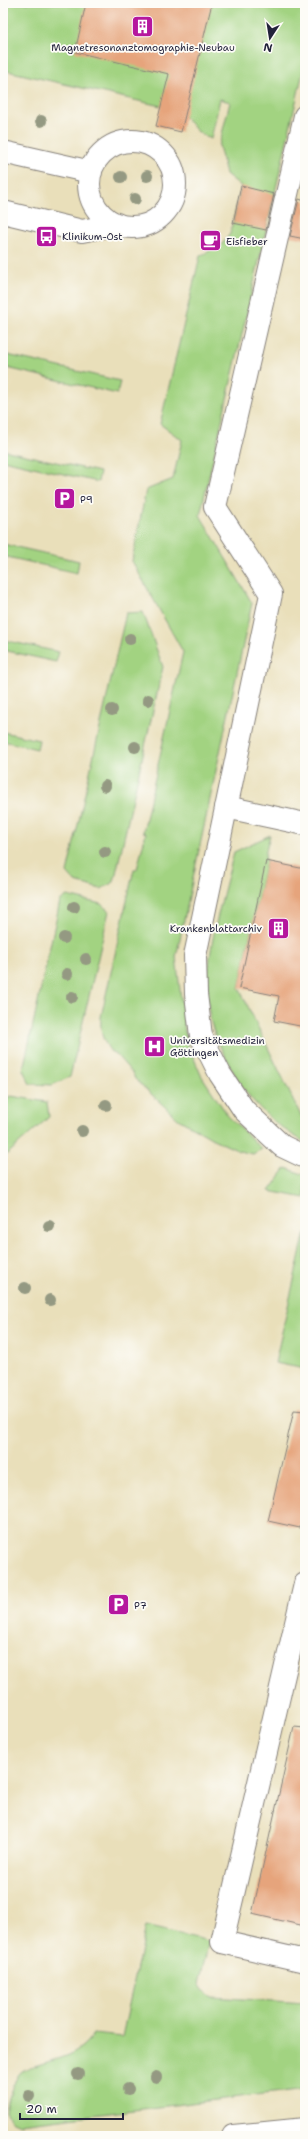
<svg xmlns="http://www.w3.org/2000/svg" width="308" height="2139" font-family="'Shantell Sans',sans-serif">
  <style>
    .green { fill: #a2d381; stroke: #627a5e }
    .building { fill: #e6a47c }
    .lines { fill: none; stroke-linecap: round; stroke-linejoin: round }
    .minor-casing { stroke: #86807a; stroke-width: 24 }
    .minor { stroke: #fff; stroke-width: 22 }
    .tree { fill: #949982 }
    .labels { text-anchor: middle; stroke-width: 3.5; stroke-linejoin: round; paint-order: stroke }
    .poi-label { font-size: 10px; fill: #22223b; stroke: #fdfcf7; text-anchor: start }
  </style>
  <rect width="100%" height="100%" fill="#fdfcf7"/>
  <filter id="ink" filterUnits="userSpaceOnUse"><feTurbulence type="fractalNoise" baseFrequency=".025" numOctaves="2"/><feDisplacementMap in="SourceGraphic" scale="8" xChannelSelector="R" yChannelSelector="G"/><feConvolveMatrix kernelMatrix="1 2 1 2 8 2 1 2 1" color-interpolation-filters="sRGB"/></filter>
  <filter id="wash" filterUnits="userSpaceOnUse"><feTurbulence type="fractalNoise" baseFrequency=".012" numOctaves="4" result="noise"/><feDisplacementMap in="SourceGraphic" scale="16" xChannelSelector="R" yChannelSelector="G"/><feGaussianBlur stdDeviation="0.9" result="paint"/><feColorMatrix in="noise" values="0 0 0 0 0 0 0 0 0 0 0 0 0 0 0 0 0 1.4 0 .05"/><feComposite in="paint" operator="in"/></filter>
  <g filter="url(#wash)">
    <rect width="100%" height="100%" fill="#e9dfba"/>
    <!-- green -->
    <path class="green" d="M3,3H305V63L200,515L252,603L176,957L186,1040L201,1075L228,1116L262,1149L253,1154L239,1151L213,1139L178,1119L135,1079L133,1074L114,1052H111C102,1039 100,1032 101,1017L134,869H137L146,833L143,832L183,652L132,561L146,490L173,479L182,440L160,424L200,256L222,244L230,234L241,186L226,174L219,146L230,102L220,99L211,139L197,131L184,116L165,107L3,70Z
      M3,354L120,381L117,394L3,367Z
      M3,450L100,472L98,482L3,460Z
      M3,544L79,561L77,573L3,556Z
      M143,612L163,667L114,882L101,889L75,882L67,873L126,613Z
      M3,640L59,652L56,662L3,650Z
      M3,732L39,740L37,749L3,741Z
      M270,835L265,855L266,861L239,988L301,1116L305,1117V1142C276,1127 249,1101 234,1073C227,1060 219,1046 214,1032C195,982 222,902 234,852Z
      M67,896L101,904L109,911L70,1077L52,1085L30,1084L23,1070L60,901Z
      M11,1096L47,1102L49,1117L3,1158V1099Z
      M286,1168L305,1175V1198L269,1191Z
      M305,1232V1369L275,1363Z
      M146,1926L209,1941L199,1984L203,1990L212,1997L305,2003V2089L20,2124L11,2120L6,2112C7,2103 14,2078 21,2072C26,2068 33,2066 38,2065C62,2057 79,2055 93,2034L122,2037Z"/>
    <g id="blocks">
      <!-- building -->
      <path class="building" d="M86,3H212L181,132L156,126L169,74L75,52Z
        M241,186L274,194L266,230L233,223Z
        M299,199L305,201V239L290,236Z
        M266,861L305,869V1027L274,1021L279,996L239,988Z
        M294,1410L305,1411V1506L300,1528L268,1521Z
        M294,1727L305,1728V1926L252,1914Z"/>
    </g>
  </g>
  <g filter="url(#ink)">
    <use href="#blocks" fill-opacity="0" stroke="#86807a" stroke-width="1"/>
    <g class="lines">
      <defs>
        <path id="minor" d="M305,116L215,507L271,594L195,956L196,994L201,1036L220,1074L244,1110L282,1146L305,1157
          M89 184a43 43 0 1 1 86 0a43 43 0 1 1-86 0Z
          M3,152L91,172
          M3,212L82,231L117,224
          M226,807L305,824
          M305,1584L222,1942L305,1961
          M233,2136L305,2129"/>
      </defs>
      <!-- minor casing -->
      <use href="#minor" class="minor-casing"/>
      <!-- minor -->
      <use href="#minor" class="minor"/>
    </g>
    <!-- trees -->
    <g class="tree">
      <circle cx="41" cy="121" r="6"/>
      <circle cx="147" cy="176" r="6"/>
      <circle cx="121" cy="177" r="6"/>
      <circle cx="135" cy="199" r="6"/>
      <circle cx="130" cy="639" r="6"/>
      <circle cx="148" cy="700" r="6"/>
      <circle cx="112" cy="710" r="6"/>
      <circle cx="135" cy="747" r="6"/>
      <circle cx="105" cy="786" r="6"/>
      <circle cx="105" cy="852" r="6"/>
      <circle cx="74" cy="907" r="6"/>
      <circle cx="64" cy="938" r="6"/>
      <circle cx="86" cy="959" r="6"/>
      <circle cx="67" cy="974" r="6"/>
      <circle cx="72" cy="997" r="6"/>
      <circle cx="106" cy="1105" r="6"/>
      <circle cx="82" cy="1131" r="6"/>
      <circle cx="49" cy="1226" r="6"/>
      <circle cx="25" cy="1288" r="6"/>
      <circle cx="50" cy="1300" r="6"/>
      <circle cx="78" cy="2074" r="6"/>
      <circle cx="156" cy="2077" r="6"/>
      <circle cx="128" cy="2089" r="6"/>
      <circle cx="29" cy="2096" r="6"/>
    </g>
  </g>
  <!-- icons -->
  <defs>
    <symbol id="building-square" viewBox="-11 -11 22 22"><rect x="-9" y="-9" width="18" height="18" rx="4" fill="#b5179e" stroke="#fdfcf7"/><path d="M-4-6H4V6H1V3H-1V6H-4ZM-2.5-4.3h1.7v1.8h-1.7ZM.8-4.3h1.7v1.8H.8ZM-2.5-1h1.7V.8h-1.7ZM.8-1h1.7V.8H.8Z" fill="#fff"/></symbol>
    <symbol id="bus-square" viewBox="-11 -11 22 22"><rect x="-9" y="-9" width="18" height="18" rx="4" fill="#b5179e" stroke="#fdfcf7"/><path d="M-5-6H5V4H4V6H2V4H-2V6H-4V4H-5ZM-3.5-4V0h7V-4ZM-3.5 1.2v1.5H-2V1.2ZM2 1.2v1.5H3.5V1.2Z" fill="#fff"/></symbol>
    <symbol id="cafe-square" viewBox="-11 -11 22 22"><rect x="-9" y="-9" width="18" height="18" rx="4" fill="#b5179e" stroke="#fdfcf7"/><path d="M-5.5-4.5H6V0H3Q3 3.5 0 3.5H-2.5Q-5.5 3.5-5.5 0ZM3-3.2v2h1.7v-2ZM-6 4.5H4V6H-6Z" fill="#fff"/></symbol>
    <symbol id="parking-square" viewBox="-11 -11 22 22"><rect x="-9" y="-9" width="18" height="18" rx="4" fill="#b5179e" stroke="#fdfcf7"/><path d="M-3.5-5.5H1a3.5 3.5 0 0 1 0 7H-1V5.5H-3.5ZM-1-3.4V-.6H.8a1.4 1.4 0 0 0 0-2.8Z" fill="#fff"/></symbol>
    <symbol id="hospital-square" viewBox="-11 -11 22 22"><rect x="-9" y="-9" width="18" height="18" rx="4" fill="#b5179e" stroke="#fdfcf7"/><path d="M-5-5h3v3.5h4V-5h3V5h-3V1.5h-4V5h-3Z" fill="#fff"/></symbol>
  </defs>
  <g fill-rule="evenodd">
    <use href="#building-square" x="130" y="14" width="25" height="25"/>
    <use href="#bus-square" x="34" y="224" width="25" height="25"/>
    <use href="#cafe-square" x="198" y="228" width="25" height="25"/>
    <use href="#parking-square" x="52" y="486" width="25" height="25"/>
    <use href="#building-square" x="266" y="916" width="25" height="25"/>
    <use href="#hospital-square" x="142" y="1034" width="25" height="25"/>
    <use href="#parking-square" x="106" y="1592" width="25" height="25"/>
  </g>
  <g class="labels">
    <!-- poi labels -->
    <g class="poi-label">
      <text x="143" y="51" text-anchor="middle">Magnetresonanztomographie-Neubau</text>
      <text x="62" y="240">Klinikum-Ost</text>
      <text x="226" y="245">Eisfieber</text>
      <text x="80" y="503">P9</text>
      <text x="262" y="932" text-anchor="end">Krankenblattarchiv</text>
      <text x="170" y="1044">Universitätsmedizin<tspan x="170" dy="12">Göttingen</tspan></text>
      <text x="134" y="1609">P7</text>
    </g>
  </g>
  <!-- margin -->
  <rect width="308" height="2139" fill="none" stroke="#fdfcf7" stroke-width="16"/>
  <!-- north arrow -->
  <g transform="translate(270 38) rotate(192)" stroke="#fdfcf7" stroke-width="3" paint-order="stroke">
  <path d="M0-3L7 15L0 10L-7 15Z" fill="#22223b"/>
  <text y="-6" font-size="11" font-weight="bold" text-anchor="middle" fill="#22223b">N</text>
  </g>
  <!-- scale -->
  <path d="M20 2113v6h103v-6" fill="none" stroke="#22223b" stroke-width="2"/>
  <text x="26" y="2113" font-size="12" fill="#22223b" stroke="#fdfcf7" stroke-width="3" paint-order="stroke">20 m</text>
</svg>
